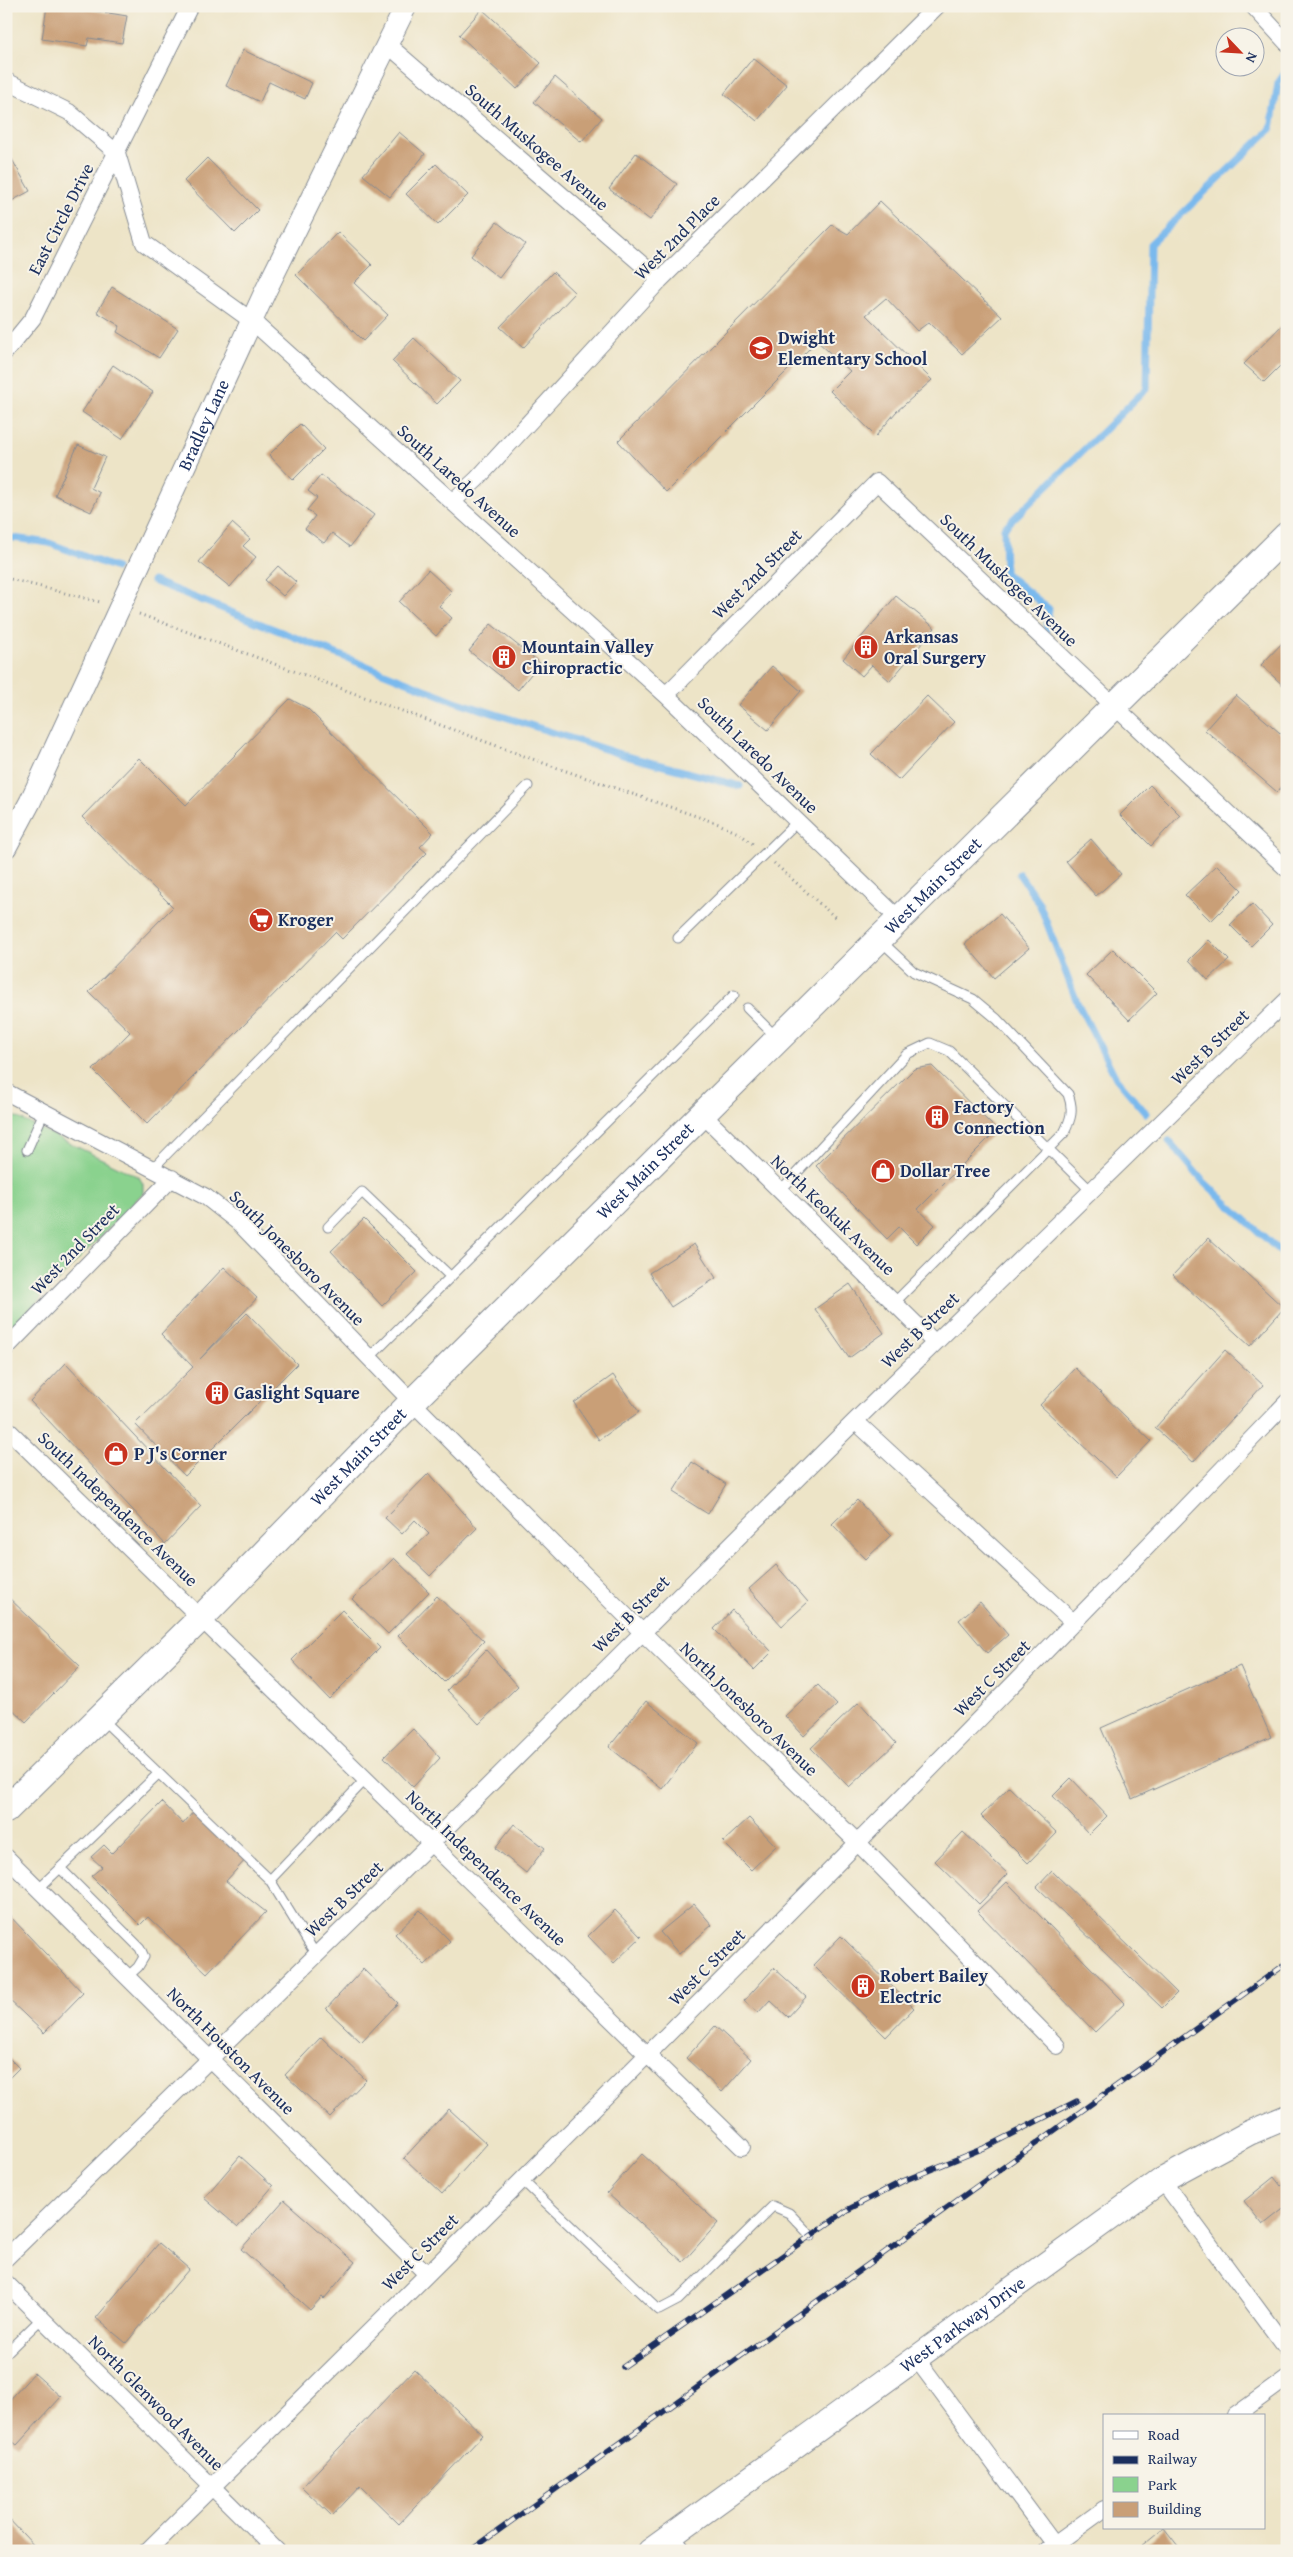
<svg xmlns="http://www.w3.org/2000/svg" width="1293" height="2557" font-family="'Gentium Book Plus',serif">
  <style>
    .green { fill: #8ad28e; stroke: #528076 }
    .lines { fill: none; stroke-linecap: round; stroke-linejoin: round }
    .stream { stroke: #7ab9ed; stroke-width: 7 }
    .building { fill: #c99f77 }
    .service-casing { stroke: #848a92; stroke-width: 11 }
    .minor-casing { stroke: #848a92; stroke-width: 18 }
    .tertiary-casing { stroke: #848a92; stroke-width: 23 }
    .secondary-casing { stroke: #848a92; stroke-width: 26 }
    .primary-casing { stroke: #848a92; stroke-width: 28 }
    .path { stroke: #848a92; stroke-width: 3; stroke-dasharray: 1 4; stroke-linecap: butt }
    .service { stroke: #fff; stroke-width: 9 }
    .minor { stroke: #fff; stroke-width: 16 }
    .tertiary { stroke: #fff; stroke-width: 21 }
    .secondary { stroke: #fff; stroke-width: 24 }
    .primary { stroke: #fff; stroke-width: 26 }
    .rail-casing { stroke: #1b2f5e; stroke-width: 5.5 }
    .rail { stroke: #f7f3e8; stroke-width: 4; stroke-dasharray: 11; stroke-linecap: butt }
    .labels { text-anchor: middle; stroke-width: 4; stroke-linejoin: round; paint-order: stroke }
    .street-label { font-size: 18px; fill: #1b2f5e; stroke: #f7f3e8 }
    .poi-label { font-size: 18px; font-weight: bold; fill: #1b2f5e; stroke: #f7f3e8; text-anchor: start }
  </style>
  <rect width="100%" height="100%" fill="#f7f3e8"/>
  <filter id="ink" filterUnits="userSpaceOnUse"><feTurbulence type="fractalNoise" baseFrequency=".02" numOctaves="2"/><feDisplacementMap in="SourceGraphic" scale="10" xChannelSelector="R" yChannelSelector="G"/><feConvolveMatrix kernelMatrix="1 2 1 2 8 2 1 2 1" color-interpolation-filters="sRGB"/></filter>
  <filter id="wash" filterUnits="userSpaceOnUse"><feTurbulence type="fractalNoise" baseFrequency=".0096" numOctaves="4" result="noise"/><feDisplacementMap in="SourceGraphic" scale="20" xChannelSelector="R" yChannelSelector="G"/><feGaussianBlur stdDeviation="1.12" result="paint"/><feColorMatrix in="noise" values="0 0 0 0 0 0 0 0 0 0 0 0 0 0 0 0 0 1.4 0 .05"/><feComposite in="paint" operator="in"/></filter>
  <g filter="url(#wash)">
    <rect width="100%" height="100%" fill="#ede4c7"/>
    <!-- green -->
    <path class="green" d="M6,1112L139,1177L143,1184V1193L6,1334Z"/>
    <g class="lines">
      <!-- stream -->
      <path class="stream" d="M6,537L49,543L116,568
        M153,581L455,701L626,756L740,786
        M1046,631L1049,609L1005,573L1004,528L1147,388L1150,244L1271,129L1278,83L1287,70
        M1019,874L1039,903L1077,1002L1116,1078L1146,1113
        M1169,1141L1202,1180L1287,1258"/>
    </g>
    <g id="blocks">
      <!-- building -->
      <path class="building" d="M47,6H66L127,16L122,43L89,38L87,46L42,39Z
        M482,9L541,63L517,89L459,35Z
        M243,50L312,83L305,99L269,82L260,102L226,86Z
        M753,58L787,85L757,121L724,94Z
        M555,77L602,118L581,142L534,102Z
        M399,132L425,154L390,197L363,175Z
        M6,149L30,191L6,204Z
        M636,153L677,184L650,220L609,189Z
        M207,158L258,210L235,233L184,181Z
        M436,164L468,195L438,225L406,194Z
        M880,201L1002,317L962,354L929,322L917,331L886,298L866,315L932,380L896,412L876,436L830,391L850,371L817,341L666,492L618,441L832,225L848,234Z
        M497,222L525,244L499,278L471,256Z
        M338,232L372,265L354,283L388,315L363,341L296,275Z
        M553,272L575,293L523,348L500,327Z
        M112,287L178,329L159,358L117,332L120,326L97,312Z
        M1287,320V373L1280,366L1264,382L1244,364Z
        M414,338L460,381L437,404L392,361Z
        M113,365L153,392L122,439L82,412Z
        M300,424L324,449L293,480L269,455Z
        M78,445L105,457L91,488L100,493L91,512L55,495Z
        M321,475L374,515L350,547L332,533L324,543L305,529L315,516L307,510L317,498L308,491Z
        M232,523L250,539L243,546L256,557L230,587L199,562Z
        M278,566L296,582L283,596L265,580Z
        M428,570L452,592L439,606L452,618L436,636L399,602Z
        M896,596L935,628L890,681L872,665L862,676L843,659Z
        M491,624L540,663L518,690L469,651Z
        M1287,638V689L1261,665Z
        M772,666L801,691L768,730L738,705Z
        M1236,695L1287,739V781L1277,792L1205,730Z
        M927,696L954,722L899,780L871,754Z
        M290,699L307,708L433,833L420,847L427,853L342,939L335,932L147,1124L93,1070L130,1032L89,992L173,907L82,817L139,758L186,805Z
        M1150,785L1180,815L1151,846L1120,815Z
        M1091,839L1121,874L1096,896L1066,861Z
        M1217,865L1242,890L1211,921L1185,895Z
        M1252,904L1272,925L1251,946L1230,925Z
        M1000,914L1029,948L994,978L965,944Z
        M1209,940L1229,960L1208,980L1189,960Z
        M1113,949L1157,993L1129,1020L1086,975Z
        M932,1066L997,1130L918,1209L935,1225L916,1244L899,1227L887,1239L816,1166L914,1069Z
        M364,1219L417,1272L382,1306L331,1251Z
        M1208,1238L1284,1308L1250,1346L1173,1275Z
        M694,1244L716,1278L671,1307L649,1273Z
        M224,1267L257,1298L200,1359L247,1313L297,1364L185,1476L135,1424L193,1367L161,1334Z
        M850,1284L884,1333L849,1358L815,1309Z
        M1225,1350L1263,1385L1193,1462L1155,1428Z
        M66,1363L201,1506L165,1544L30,1401Z
        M1075,1368L1151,1441L1116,1477L1040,1405Z
        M613,1375L639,1412L599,1440L574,1403Z
        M692,1462L726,1484L708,1514L673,1492Z
        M429,1473L477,1528L430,1576L407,1554L429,1534L415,1520L402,1534L385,1518Z
        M857,1500L891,1535L866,1559L832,1524Z
        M394,1558L429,1592L388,1634L352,1599Z
        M776,1565L808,1602L782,1626L749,1589Z
        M6,1595L80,1666L26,1722L6,1703Z
        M437,1596L484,1641L444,1682L398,1636Z
        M980,1602L1008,1635L987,1653L959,1620Z
        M342,1610L380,1648L329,1699L292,1660Z
        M732,1610L772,1652L754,1670L714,1629Z
        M486,1650L518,1686L479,1724L447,1690Z
        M1240,1666L1271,1737L1132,1799L1101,1728Z
        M818,1685L837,1705L804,1736L785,1716Z
        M646,1701L698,1743L662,1789L609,1747Z
        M859,1702L896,1743L849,1787L811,1748Z
        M413,1729L440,1758L413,1787L384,1757Z
        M1071,1778L1107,1816L1089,1834L1053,1796Z
        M1009,1787L1057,1833L1028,1863L981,1816Z
        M162,1802L183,1824L193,1812L247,1858L226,1881L266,1912L207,1973L148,1917L140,1925L91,1876L102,1867L91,1857L104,1845L112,1853Z
        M749,1818L776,1846L751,1870L723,1842Z
        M514,1824L545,1848L526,1873L495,1848Z
        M963,1832L1008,1874L979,1904L935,1861Z
        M1052,1871L1177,1993L1162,2008L1037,1887Z
        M1007,1882L1125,2003L1095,2032L977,1911Z
        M694,1904L712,1925L679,1954L660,1932Z
        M420,1910L450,1941L425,1965L395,1934Z
        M615,1910L641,1937L614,1963L588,1936Z
        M7,1913L83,1993L44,2033L6,1997Z
        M841,1936L914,2008L886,2037L813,1965Z
        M774,1968L806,1997L788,2017L770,2000L758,2013L744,2001Z
        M363,1969L398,2003L361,2042L326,2009Z
        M715,2026L751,2059L722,2092L686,2058Z
        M321,2037L366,2080L330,2117L285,2075Z
        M6,2055L19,2068L6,2081Z
        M449,2109L487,2144L442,2194L404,2158Z
        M642,2154L718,2223L683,2262L607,2193Z
        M240,2156L273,2186L238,2227L204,2198Z
        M1274,2177L1281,2186L1287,2181V2206L1263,2225L1244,2201Z
        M284,2200L355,2262L324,2299L322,2297L310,2310L241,2249Z
        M159,2243L189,2269L126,2343L96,2318Z
        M414,2369L483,2435L399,2524L360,2486L332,2516L302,2487Z
        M34,2373L61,2397L17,2445L6,2436V2404Z
        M6,2516L39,2551H6Z
        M1164,2528L1182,2551H1136Z"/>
    </g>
  </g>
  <g filter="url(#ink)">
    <use href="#blocks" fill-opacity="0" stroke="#848a92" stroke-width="1"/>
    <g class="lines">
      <defs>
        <path id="service" d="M678,938L798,821
          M881,941L914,972L973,999L997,1019L1068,1094C1074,1110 1071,1119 1064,1133L894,1303
          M747,1008L777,1038
          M27,1150L44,1112
          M153,1168L528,786
          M780,1191L907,1054L930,1043L949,1051L1091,1191
          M328,1227L362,1192L451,1277
          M370,1357L734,995
          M101,1718L270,1880L316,1955
          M60,1868L158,1774
          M270,1880L366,1779
          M38,1889L60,1868L140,1948L144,1957L138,1967L127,1977
          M522,2180L659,2310L678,2300L773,2206L789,2213L811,2236
          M6,2353L42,2318"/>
        <path id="minor" d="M1253,6L1287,43
          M388,45L660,280
          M6,81L69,112L117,153L144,243L252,321L666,695L900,920
          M6,351L33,318L190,6
          M452,502L477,479L660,280L937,6
          M666,695L877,482L1287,869
          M6,1092L206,1197L239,1223L412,1402L641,1631L858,1843L1057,2046
          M703,1115L935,1343
          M6,1348L172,1178
          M855,1421L1074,1623
          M6,1428L742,2147
          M6,1857L427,2274
          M1162,2180L1287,2349
          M6,2258L431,1843L855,1421L1287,1000
          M6,2283L277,2551
          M916,2358L1059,2551
          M1235,2416L1287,2378
          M671,2535L683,2551
          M147,2551C532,2173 913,1791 1287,1402
          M1046,2551L1104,2509"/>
        <g id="tertiary">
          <path id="s1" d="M6,847L30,802L265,292L406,6"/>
        </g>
        <g id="secondary">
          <path id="s2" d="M650,2551L1162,2180L1249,2133L1287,2117"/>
        </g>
        <g id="primary">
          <path id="s3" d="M6,1810L201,1618L412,1402L1287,535"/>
        </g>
      </defs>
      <!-- service casing -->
      <use href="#service" class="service-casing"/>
      <!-- minor casing -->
      <use href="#minor" class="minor-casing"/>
      <!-- tertiary casing -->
      <use href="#tertiary" class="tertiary-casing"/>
      <!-- secondary casing -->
      <use href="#secondary" class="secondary-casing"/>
      <!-- primary casing -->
      <use href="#primary" class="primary-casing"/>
      <!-- path -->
      <path class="path" d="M6,578L100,602
        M139,614L546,764L719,824L740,834L753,844
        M774,863L837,919"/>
      <!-- service -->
      <use href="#service" class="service"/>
      <!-- minor -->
      <use href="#minor" class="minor"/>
      <!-- tertiary -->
      <use href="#tertiary" class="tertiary"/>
      <!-- secondary -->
      <use href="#secondary" class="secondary"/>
      <!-- primary -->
      <use href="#primary" class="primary"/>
      <defs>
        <path id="rail" d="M623,2367L849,2209L903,2181L984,2148L1077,2101
          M470,2551L1287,1963"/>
      </defs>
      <!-- rail casing -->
      <use href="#rail" class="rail-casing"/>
      <!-- rail -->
      <use href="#rail" class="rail"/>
    </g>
  </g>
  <!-- icons -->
  <defs>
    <symbol id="school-disc" viewBox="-11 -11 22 22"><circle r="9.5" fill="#c8321e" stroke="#f7f3e8"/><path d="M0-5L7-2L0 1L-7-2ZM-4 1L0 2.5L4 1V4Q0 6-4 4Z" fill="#fff"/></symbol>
    <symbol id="building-disc" viewBox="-11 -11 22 22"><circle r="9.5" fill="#c8321e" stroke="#f7f3e8"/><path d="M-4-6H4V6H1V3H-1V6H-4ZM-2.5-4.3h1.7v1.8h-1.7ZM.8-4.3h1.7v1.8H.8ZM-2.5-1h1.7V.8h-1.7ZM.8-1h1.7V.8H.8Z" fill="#fff"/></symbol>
    <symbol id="supermarket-disc" viewBox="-11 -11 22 22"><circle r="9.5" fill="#c8321e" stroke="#f7f3e8"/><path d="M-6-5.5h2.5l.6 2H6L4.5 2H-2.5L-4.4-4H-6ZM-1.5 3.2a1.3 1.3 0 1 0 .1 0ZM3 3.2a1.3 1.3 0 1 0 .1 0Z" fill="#fff"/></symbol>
    <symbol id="shop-disc" viewBox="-11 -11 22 22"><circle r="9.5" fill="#c8321e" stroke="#f7f3e8"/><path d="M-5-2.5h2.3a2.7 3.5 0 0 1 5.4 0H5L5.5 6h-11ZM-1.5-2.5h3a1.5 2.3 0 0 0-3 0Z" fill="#fff"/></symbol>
  </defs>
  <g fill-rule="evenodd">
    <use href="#school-disc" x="747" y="334" width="28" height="28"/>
    <use href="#building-disc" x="852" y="633" width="28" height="28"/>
    <use href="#building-disc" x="490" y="643" width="28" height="28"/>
    <use href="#supermarket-disc" x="247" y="906" width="28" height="28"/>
    <use href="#building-disc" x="923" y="1103" width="28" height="28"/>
    <use href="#shop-disc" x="869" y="1157" width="28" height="28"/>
    <use href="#building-disc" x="203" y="1379" width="28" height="28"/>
    <use href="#shop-disc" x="102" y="1440" width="28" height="28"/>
    <use href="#building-disc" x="849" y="1972" width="28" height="28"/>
  </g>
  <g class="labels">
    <!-- street labels -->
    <g class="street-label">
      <text transform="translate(537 147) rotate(41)" y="6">South Muskogee Avenue</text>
      <text transform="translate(61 219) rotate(-63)" y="6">East Circle Drive</text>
      <text transform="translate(677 237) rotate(-45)" y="6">West 2nd Place</text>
      <text dy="6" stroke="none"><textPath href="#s1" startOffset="466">Bradley Lane</textPath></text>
      <text transform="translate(459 481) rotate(42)" y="6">South Laredo Avenue</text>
      <text transform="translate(757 574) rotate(-45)" y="6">West 2nd Street</text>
      <text transform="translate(1009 580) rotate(44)" y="6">South Muskogee Avenue</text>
      <text transform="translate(758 755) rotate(44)" y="6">South Laredo Avenue</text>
      <text dy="6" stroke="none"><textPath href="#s3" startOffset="1309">West Main Street</textPath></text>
      <text transform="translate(1210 1047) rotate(-44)" y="6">West B Street</text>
      <text dy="6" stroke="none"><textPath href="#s3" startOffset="904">West Main Street</textPath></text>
      <text transform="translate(833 1215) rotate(44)" y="6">North Keokuk Avenue</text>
      <text transform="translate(75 1249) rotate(-46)" y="6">West 2nd Street</text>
      <text transform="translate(297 1258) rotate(45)" y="6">South Jonesboro Avenue</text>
      <text transform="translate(920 1330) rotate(-44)" y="6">West B Street</text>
      <text dy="6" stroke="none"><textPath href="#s3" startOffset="499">West Main Street</textPath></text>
      <text transform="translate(118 1509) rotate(44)" y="6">South Independence Avenue</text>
      <text transform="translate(631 1614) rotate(-45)" y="6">West B Street</text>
      <text transform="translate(992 1678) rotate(-45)" y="6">West C Street</text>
      <text transform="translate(749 1709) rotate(44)" y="6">North Jonesboro Avenue</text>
      <text transform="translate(486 1868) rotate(44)" y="6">North Independence Avenue</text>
      <text transform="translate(344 1899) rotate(-44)" y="6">West B Street</text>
      <text transform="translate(707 1967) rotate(-45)" y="6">West C Street</text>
      <text transform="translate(231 2051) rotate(45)" y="6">North Houston Avenue</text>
      <text transform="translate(420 2252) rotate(-45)" y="6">West C Street</text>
      <text dy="6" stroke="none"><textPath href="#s2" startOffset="386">West Parkway Drive</textPath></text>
      <text transform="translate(156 2403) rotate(45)" y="6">North Glenwood Avenue</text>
    </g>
    <!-- poi labels -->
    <g class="poi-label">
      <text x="778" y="344">Dwight<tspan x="778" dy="21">Elementary School</tspan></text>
      <text x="884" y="643">Arkansas<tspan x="884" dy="21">Oral Surgery</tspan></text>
      <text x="522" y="653">Mountain Valley<tspan x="522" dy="21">Chiropractic</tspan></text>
      <text x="278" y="926">Kroger</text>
      <text x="954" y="1113">Factory<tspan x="954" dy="21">Connection</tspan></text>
      <text x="900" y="1177">Dollar Tree</text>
      <text x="234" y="1399">Gaslight Square</text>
      <text x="134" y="1460">P J's Corner</text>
      <text x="880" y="1982">Robert Bailey<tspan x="880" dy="21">Electric</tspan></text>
    </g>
  </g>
  <!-- margin -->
  <rect width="1293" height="2557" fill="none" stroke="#f7f3e8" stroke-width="25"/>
  <!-- legend -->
  <rect x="1103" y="2414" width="162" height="115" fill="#f7f3e8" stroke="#9fa5b1"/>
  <rect x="1113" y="2431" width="25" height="8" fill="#ffffff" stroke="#9fa5b1"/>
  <text x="1148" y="2440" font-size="15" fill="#1b2f5e">Road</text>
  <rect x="1113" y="2456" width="25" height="8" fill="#1b2f5e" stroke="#9fa5b1"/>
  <text x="1148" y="2464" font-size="15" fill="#1b2f5e">Railway</text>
  <rect x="1113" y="2477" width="25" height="15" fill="#8ad28e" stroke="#9fa5b1"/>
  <text x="1148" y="2490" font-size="15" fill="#1b2f5e">Park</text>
  <rect x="1113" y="2502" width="25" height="15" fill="#c99f77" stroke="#9fa5b1"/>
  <text x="1148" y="2514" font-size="15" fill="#1b2f5e">Building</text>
  <!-- north arrow -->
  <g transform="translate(1240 52) rotate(115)"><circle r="24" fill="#f7f3e8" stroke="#9fa5b1"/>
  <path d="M0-4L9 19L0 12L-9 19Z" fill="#c8321e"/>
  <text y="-8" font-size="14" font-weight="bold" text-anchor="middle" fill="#1b2f5e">N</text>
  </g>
</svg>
